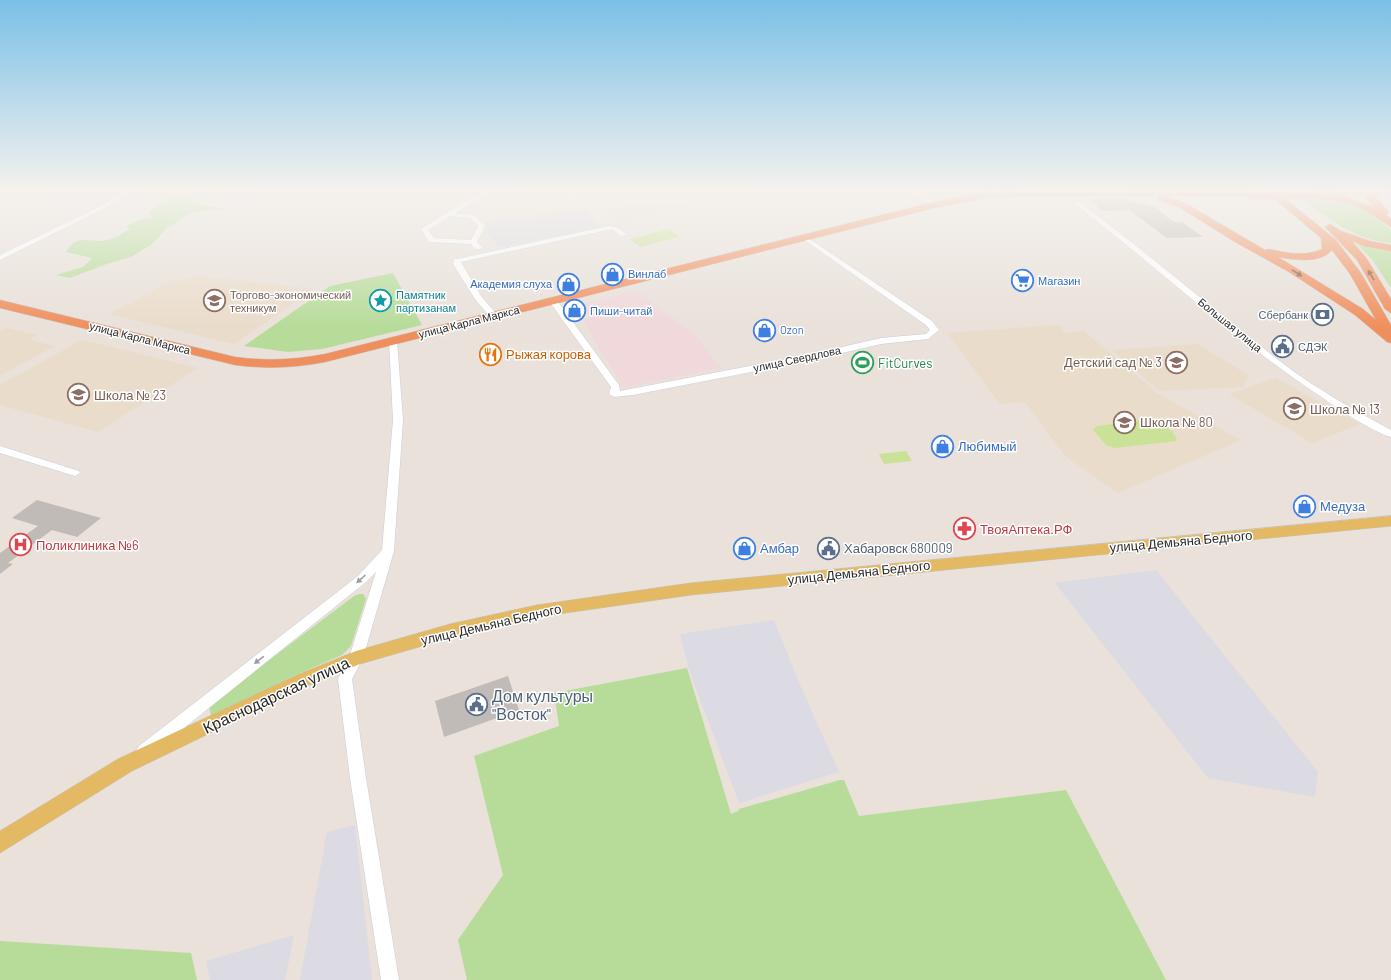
<svg xmlns="http://www.w3.org/2000/svg" width="1391" height="980" font-family="Barlow,sans-serif">
  <style>
    .industrial { fill: #dcdae2 }
    .education { fill: #eadccb }
    .medical { fill: #f0d8db }
    .green { fill: #b7dc9a }
    .pitch { fill: #cae297 }
    .building { fill: #c1bbb7 }
    .lines { fill: none; stroke-linecap: round; stroke-linejoin: round }
    .minor-casing { stroke: #c9cdd9; stroke-width: 1 }
    .major-casing { stroke: #c3c3c3; stroke-width: 1 }
    .highway-casing { stroke: #c3c3c3; stroke-width: 1 }
    .minor { fill: #fff; fill-rule: evenodd }
    .major { fill: #e4b964; fill-rule: evenodd }
    .highway { fill: #f08f5e; fill-rule: evenodd }
    .highway-bridge-casing { stroke: #c3c3c3; stroke-width: 11; stroke-linecap: butt }
    .highway-bridge { stroke: #f08f5e; stroke-width: 10 }
    .oneway { fill: #825640 }
    .oneway2 { fill: #9e9e9e }
    .labels { text-anchor: middle; stroke-width: 3; stroke-linejoin: round; paint-order: stroke }
    .far-shop-label { font-size: 11px; fill: #366cbe; stroke: #fff; text-anchor: start }
    .far-education-label { font-size: 11px; fill: #785e54; stroke: #fff; text-anchor: start }
    .far-culture-label { font-size: 11px; fill: #0d838f; stroke: #fff; text-anchor: start }
    .far-service-label { font-size: 11px; fill: #4e5e75; stroke: #fff; text-anchor: end }
    .far-street-label { font-size: 11px; fill: #282828; stroke: #fff }
    .food-label { font-size: 13px; fill: #c56008; stroke: #fff; text-anchor: start }
    .education-label { font-size: 13px; fill: #785e54; stroke: #fff; text-anchor: start }
    .leisure-label { font-size: 13px; fill: #27864d; stroke: #fff; text-anchor: start }
    .shop-label { font-size: 13px; fill: #366cbe; stroke: #fff; text-anchor: start }
    .health-label { font-size: 13px; fill: #be3a42; stroke: #fff; text-anchor: start }
    .street-label { font-size: 13px; fill: #282828; stroke: #fff }
    .service-label { font-size: 13px; fill: #4e5e75; stroke: #fff; text-anchor: start }
    .near-street-label { font-size: 16px; fill: #282828; stroke: #fff }
    .near-service-label { font-size: 16px; fill: #4e5e75; stroke: #fff; text-anchor: start }
  </style>
  <rect width="100%" height="100%" fill="#e9e1da"/>
  <!-- industrial -->
  <path class="industrial" d="M57,190H177L156,198L119,204L45,200Z
    M232,190H323L281,197L216,200Z
    M585,208L601,228L500,247L488,236L486,223Z
    M1156,570L1318,772L1315,797L1208,778L1055,583Z
    M774,620L801,687L839,772L739,803L689,670L680,634Z
    M355,825L372,980H300L327,832Z
    M294,935L285,980H210L206,961Z"/>
  <!-- education -->
  <path class="education" d="M679,190H725L736,198L618,224L598,206Z
    M197,276L315,289L234,344L109,314L171,282Z
    M1058,325L1065,333L1084,331L1157,393L1241,440L1118,493L1065,456L1025,402L1000,404L947,333Z
    M7,328L37,335L30,340L55,346L0,375V331Z
    M82,340L198,368L98,432L0,405V385Z
    M1198,344L1248,375L1243,387L1159,391L1112,350Z
    M1276,378L1360,424L1312,443L1229,394Z"/>
  <!-- medical -->
  <path class="medical" d="M635,290L697,337L720,368L624,388L583,320L590,317L582,305Z"/>
  <!-- green -->
  <path class="green" d="M206,190L189,203L225,209L192,212L166,229L152,244L131,257L107,264L70,278L56,275L83,267L92,258L66,252C75,235 87,241 102,241C112,240 121,235 129,229L127,226L139,220L152,218L149,212C163,200 187,190 206,190Z
    M1301,198C1344,199 1358,199 1391,230V243C1353,240 1331,219 1301,198Z
    M1355,242L1391,249V288L1373,261Z
    M393,273L422,325L322,349L288,352L244,346L330,286Z
    M359,594H363L366,599L351,646L342,655L291,677L215,716H211L209,707L215,701L354,596Z
    M687,668L731,814L738,811L739,809L840,780H844L859,816L1066,790L1166,980H467L458,940L503,875L474,756L559,726L554,693Z
    M0,941L191,953L197,980H0Z"/>
  <!-- pitch -->
  <path class="pitch" d="M669,229L679,237L640,247L630,239Z
    M1153,419C1161,421 1177,433 1177,441L1114,448L1106,445L1093,430L1097,426Z
    M906,451L912,461L884,464L879,454Z"/>
  <!-- building -->
  <path class="building" d="M1122,199L1154,207L1174,222H1182L1203,237L1167,238L1129,210L1103,211L1090,200Z
    M578,306L585,313L574,316L567,309Z
    M37,500L101,518L77,537L52,530L8,563L13,564L0,574V553L38,526L12,518Z
    M508,676L519,710L444,737L435,701Z"/>
  <g class="lines">
    <defs>
      <path id="minor" d="M125,190H133L105,208L0,260V255L101,206Z
        M484,190H492L456,213L474,215L485,226L477,242L482,247L481,249H475L471,244L429,242L421,229L422,228ZM450,216L470,218L478,226L471,240L434,238L428,230Z
        M583,190L572,194L569,192L572,190Z
        M910,190H917L937,205L932,206Z
        M1075,202H1079C1149,254 1216,312 1285,365C1318,390 1355,410 1391,430V437C1375,433 1338,409 1323,398C1235,340 1158,268 1075,204Z
        M608,226L617,227L627,235L621,236L613,230H608L461,262L481,296L498,316L494,318H491L475,299L453,264L454,259H457Z
        M805,236L932,321L939,330L928,339L881,344L812,360L633,395L614,397L609,394L611,387L549,301L556,299L619,385L620,391L812,354L881,338L926,334L930,330L926,325L803,239V237Z
        M393,338L397,341L403,420L394,551L363,658L352,679L366,778L399,980H381L350,778L338,679L349,658L376,572L366,582L149,756L144,758L139,756L136,751L139,746L358,576L382,550L393,420L389,341Z
        M0,446L79,471L80,473L75,476L0,453Z"/>
      <path id="major" d="M1340,190H1391V192L1310,196L1306,194L1310,192Z
        M1391,516V526L691,595L537,617L450,638L360,664L309,685L132,771L0,853V831L118,759L297,675L356,651L450,624L537,605L691,583Z"/>
      <path id="highway" d="M1026,190L1252,191L1255,192V196H1165L1185,203L1265,250L1269,249C1286,253 1305,257 1322,249L1321,238L1264,190H1275L1336,240L1361,273L1391,325V343L1387,342L1355,315L1289,272L1235,242L1179,207L1158,200L1157,196H1026L986,198L934,208L325,362C295,368 265,369 235,365L0,308V300L235,357C265,361 295,360 325,354L934,202L986,192ZM1332,250L1350,274L1376,320L1363,309L1278,257C1293,260 1321,264 1332,250Z
        M1375,190H1382L1384,192L1376,198L1389,212L1386,215L1391,219V227L1368,212L1349,203L1307,197L1302,194L1307,191L1342,196L1374,207L1366,198L1369,192Z
        M1330,224L1341,231L1370,241L1391,245V251L1364,246L1352,241L1367,259L1391,299V313L1385,309L1357,260L1325,227Z"/>
    </defs>
    <!-- minor casing -->
    <use href="#minor" class="minor-casing"/>
    <!-- major casing -->
    <use href="#major" class="major-casing"/>
    <!-- highway casing -->
    <use href="#highway" class="highway-casing"/>
    <!-- minor -->
    <use href="#minor" class="minor"/>
    <!-- major -->
    <use href="#major" class="major"/>
    <!-- highway -->
    <use href="#highway" class="highway"/>
    <defs>
      <path id="highway-bridge" d="M1252,194H1307"/>
    </defs>
    <!-- highway-bridge casing -->
    <use href="#highway-bridge" class="highway-bridge-casing"/>
    <!-- highway-bridge -->
    <use href="#highway-bridge" class="highway-bridge"/>
  </g>
  <!-- one-way arrows -->
  <defs><path id="oneway-solid" d="M-6-.8H1V-3.2L6.5 0L1 3.2V.8H-6Z"/></defs>
  <g class="oneway">
    <use href="#oneway-solid" transform="translate(1297 273) rotate(33)"/>
    <use href="#oneway-solid" transform="translate(1371 275) rotate(-121)"/>
  </g>
  <g class="oneway2">
    <use href="#oneway-solid" transform="translate(361 579) rotate(138)"/>
    <use href="#oneway-solid" transform="translate(259 660) rotate(142)"/>
  </g>
  <!-- sky -->
  <linearGradient id="sky" x2="0" y2="1"><stop stop-color="#7ac0e6"/><stop offset="0.58" stop-color="#f5f2ee"/><stop offset="1" stop-color="#f5f2ee" stop-opacity="0"/></linearGradient>
  <rect width="1391" height="327" fill="url(#sky)"/>
  <!-- icons -->
  <defs>
    <symbol id="shop-ring" viewBox="-11 -11 22 22"><circle r="9.5" fill="#fff" stroke="#3f7fe0" stroke-width="1.5"/><path d="M-5-2.5h2.3a2.7 3.5 0 0 1 5.4 0H5L5.5 6h-11ZM-1.5-2.5h3a1.5 2.3 0 0 0-3 0Z" fill="#3f7fe0"/></symbol>
    <symbol id="supermarket-ring" viewBox="-11 -11 22 22"><circle r="9.5" fill="#fff" stroke="#3f7fe0" stroke-width="1.5"/><path d="M-6-5.5h2.5l.6 2H6L4.5 2H-2.5L-4.4-4H-6ZM-1.5 3.2a1.3 1.3 0 1 0 .1 0ZM3 3.2a1.3 1.3 0 1 0 .1 0Z" fill="#3f7fe0"/></symbol>
    <symbol id="university-ring" viewBox="-11 -11 22 22"><circle r="9.5" fill="#fff" stroke="#8d6e63" stroke-width="1.5"/><path d="M0-5L7-2L0 1L-7-2ZM-4 1L0 2.5L4 1V4Q0 6-4 4Z" fill="#8d6e63"/></symbol>
    <symbol id="sight-ring" viewBox="-11 -11 22 22"><circle r="9.5" fill="#fff" stroke="#0f9aa8" stroke-width="1.5"/><path d="M0-6L1.8-2.2L6-1.7L2.9 1.2L3.7 5.4L0 3.3L-3.7 5.4L-2.9 1.2L-6-1.7L-1.8-2.2Z" fill="#0f9aa8"/></symbol>
    <symbol id="bank-ring" viewBox="-11 -11 22 22"><circle r="9.5" fill="#fff" stroke="#5c6f8a" stroke-width="1.5"/><path d="M-6-4H6V4H-6ZM0-2.3a2.3 2.3 0 1 0 0 4.6a2.3 2.3 0 1 0 0-4.6Z" fill="#5c6f8a"/></symbol>
    <symbol id="civic-ring" viewBox="-11 -11 22 22"><circle r="9.5" fill="#fff" stroke="#5c6f8a" stroke-width="1.5"/><path d="M-.6-6.5H3V-4.5H.6V-3L4-1V1h2V6H-6V1h2V-1L-.6-3ZM-1.2 2.5V6h2.4V2.5Z" fill="#5c6f8a"/></symbol>
    <symbol id="restaurant-ring" viewBox="-11 -11 22 22"><circle r="9.5" fill="#fff" stroke="#e8710a" stroke-width="1.5"/><path d="M-5-6h1v4h1v-4h1v4h1v-4h1v5L-1.5 .5V6h-2V.5L-5-1ZM5-6V6H3V1.5H1.5Q1.5-4 5-6Z" fill="#e8710a"/></symbol>
    <symbol id="school-ring" viewBox="-11 -11 22 22"><circle r="9.5" fill="#fff" stroke="#8d6e63" stroke-width="1.5"/><path d="M0-5L7-2L0 1L-7-2ZM-4 1L0 2.5L4 1V4Q0 6-4 4Z" fill="#8d6e63"/></symbol>
    <symbol id="stadium-ring" viewBox="-11 -11 22 22"><circle r="9.5" fill="#fff" stroke="#2e9e5b" stroke-width="1.5"/><path d="M0-5a6.5 5 0 1 0 0 10a6.5 5 0 1 0 0-10ZM-3.5-1.8h7v3.6h-7Z" fill="#2e9e5b"/></symbol>
    <symbol id="pharmacy-ring" viewBox="-11 -11 22 22"><circle r="9.5" fill="#fff" stroke="#e0444e" stroke-width="1.5"/><path d="M-2-6h4v4h4v4h-4v4h-4v-4h-4v-4h4Z" fill="#e0444e"/></symbol>
    <symbol id="hospital-ring" viewBox="-11 -11 22 22"><circle r="9.5" fill="#fff" stroke="#e0444e" stroke-width="1.5"/><path d="M-5-5h3v3.5h4V-5h3V5h-3V1.5h-4V5h-3Z" fill="#e0444e"/></symbol>
  </defs>
  <g fill-rule="evenodd">
    <use href="#shop-ring" x="600" y="262" width="25" height="25"/>
    <use href="#supermarket-ring" x="1010" y="268" width="25" height="25"/>
    <use href="#shop-ring" x="556" y="272" width="25" height="25"/>
    <use href="#university-ring" x="202" y="288" width="25" height="25"/>
    <use href="#sight-ring" x="368" y="288" width="25" height="25"/>
    <use href="#shop-ring" x="562" y="298" width="25" height="25"/>
    <use href="#bank-ring" x="1310" y="302" width="25" height="25"/>
    <use href="#shop-ring" x="752" y="318" width="25" height="25"/>
    <use href="#civic-ring" x="1270" y="334" width="25" height="25"/>
    <use href="#restaurant-ring" x="478" y="342" width="25" height="25"/>
    <use href="#school-ring" x="1164" y="350" width="25" height="25"/>
    <use href="#stadium-ring" x="850" y="350" width="25" height="25"/>
    <use href="#school-ring" x="66" y="382" width="25" height="25"/>
    <use href="#school-ring" x="1282" y="396" width="25" height="25"/>
    <use href="#school-ring" x="1112" y="410" width="25" height="25"/>
    <use href="#shop-ring" x="930" y="434" width="25" height="25"/>
    <use href="#shop-ring" x="1292" y="494" width="25" height="25"/>
    <use href="#pharmacy-ring" x="952" y="516" width="25" height="25"/>
    <use href="#hospital-ring" x="8" y="532" width="25" height="25"/>
    <use href="#shop-ring" x="732" y="536" width="25" height="25"/>
    <use href="#civic-ring" x="816" y="536" width="25" height="25"/>
    <use href="#civic-ring" x="464" y="692" width="25" height="25"/>
  </g>
  <g class="labels">
    <!-- far-shop labels -->
    <g class="far-shop-label">
      <text x="628" y="278">Винлаб</text>
      <text x="1038" y="285">Магазин</text>
      <text x="552" y="288" text-anchor="end">Академия слуха</text>
      <text x="590" y="315">Пиши-читай</text>
      <text x="780" y="334">Ozon</text>
    </g>
    <!-- far-education labels -->
    <g class="far-education-label">
      <text x="230" y="299">Торгово-экономический<tspan x="230" dy="13">техникум</tspan></text>
    </g>
    <!-- far-culture labels -->
    <g class="far-culture-label">
      <text x="396" y="299">Памятник<tspan x="396" dy="13">партизанам</tspan></text>
    </g>
    <!-- far-service labels -->
    <g class="far-service-label">
      <text x="1308" y="319">Сбербанк</text>
      <text x="1298" y="351" text-anchor="start">СДЭК</text>
    </g>
    <!-- far-street labels -->
    <g class="far-street-label">
      <text transform="translate(469 322) rotate(-14)" y="4">улица Карла Маркса</text>
      <text transform="translate(1230 325) rotate(39)" y="4">Большая улица</text>
      <text transform="translate(140 338) rotate(14)" y="4">улица Карла Маркса</text>
      <text transform="translate(797 359) rotate(-12)" y="4">улица Свердлова</text>
    </g>
    <!-- food labels -->
    <g class="food-label">
      <text x="506" y="359">Рыжая корова</text>
    </g>
    <!-- education labels -->
    <g class="education-label">
      <text x="1162" y="367" text-anchor="end">Детский сад № 3</text>
      <text x="94" y="400">Школа № 23</text>
      <text x="1310" y="414">Школа № 13</text>
      <text x="1140" y="427">Школа № 80</text>
    </g>
    <!-- leisure labels -->
    <g class="leisure-label">
      <text x="878" y="368">FitCurves</text>
    </g>
    <!-- shop labels -->
    <g class="shop-label">
      <text x="958" y="451">Любимый</text>
      <text x="1320" y="511">Медуза</text>
      <text x="760" y="553">Амбар</text>
    </g>
    <!-- health labels -->
    <g class="health-label">
      <text x="980" y="534">ТвояАптека.РФ</text>
      <text x="36" y="550">Поликлиника №6</text>
    </g>
    <!-- street labels -->
    <g class="street-label">
      <text transform="translate(1181 541) rotate(-5)" y="5">улица Демьяна Бедного</text>
      <text transform="translate(859 572) rotate(-6)" y="5">улица Демьяна Бедного</text>
      <text transform="translate(491 624) rotate(-13)" y="5">улица Демьяна Бедного</text>
    </g>
    <!-- service labels -->
    <g class="service-label">
      <text x="844" y="553">Хабаровск 680009</text>
    </g>
    <!-- near-street labels -->
    <g class="near-street-label">
      <text transform="translate(276 695) rotate(-25)" y="6">Краснодарская улица</text>
    </g>
    <!-- near-service labels -->
    <g class="near-service-label">
      <text x="492" y="702">Дом культуры<tspan x="492" dy="18">"Восток"</tspan></text>
    </g>
  </g>
</svg>
